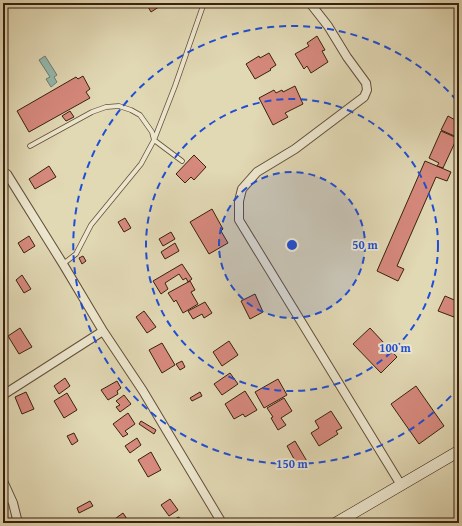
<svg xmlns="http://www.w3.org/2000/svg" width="462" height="526" font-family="'Gentium Book Plus',serif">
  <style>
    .water { fill: #94b9af; stroke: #707c6f }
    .building { fill: #d6897d; stroke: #39210e }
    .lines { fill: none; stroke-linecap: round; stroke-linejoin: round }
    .service-casing { stroke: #634f38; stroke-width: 5.5 }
    .minor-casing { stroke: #634f38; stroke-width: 10 }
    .secondary-casing { stroke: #39210e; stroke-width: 12 }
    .service { stroke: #ece6ce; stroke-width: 4 }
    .minor { stroke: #ece6ce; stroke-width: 8 }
    .secondary { stroke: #ece6ce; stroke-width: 11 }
    .ring { fill: none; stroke: #1d4ed8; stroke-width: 2; stroke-dasharray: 7 5 }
    .centre { fill: #1d4ed8; stroke: #ece6ce; stroke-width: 2 }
    .ring-label { font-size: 12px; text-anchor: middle; font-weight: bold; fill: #1d4ed8; stroke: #ece6ce; stroke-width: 4; stroke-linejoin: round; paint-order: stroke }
  </style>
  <rect width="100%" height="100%" fill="#e1d8b4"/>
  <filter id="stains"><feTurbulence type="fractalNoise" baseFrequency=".005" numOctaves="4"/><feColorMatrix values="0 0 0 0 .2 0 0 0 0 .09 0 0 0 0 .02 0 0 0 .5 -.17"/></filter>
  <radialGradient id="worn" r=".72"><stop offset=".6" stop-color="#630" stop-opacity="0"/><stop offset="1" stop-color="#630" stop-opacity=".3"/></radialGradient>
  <!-- water -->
  <path class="water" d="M45,56L57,75L54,77L57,82L51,87L46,79L50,77L39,60Z"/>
  <!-- building -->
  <path class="building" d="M150,3H165L151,12L147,5Z
    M317,36L325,50L322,51L328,62L311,73L307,66L304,69L295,54L309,46L307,43Z
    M269,53L276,65L270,69L271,70L255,79L246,64L259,56L260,58Z
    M83,76L90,89L86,92L90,98L29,132L17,111L76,77L78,79Z
    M295,86L303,104L285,113L288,117L273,125L259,98L274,90L276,93L282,90L283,92Z
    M70,111L74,117L66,121L62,116Z
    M448,116L459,122V138L441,130Z
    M441,131L457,138L443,168L437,166L439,163L429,158Z
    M194,155L206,167L194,180L191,177L185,183L176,174Z
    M425,161L451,172L447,181L436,177L397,266L404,269L398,281L377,271Z
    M49,166L56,177L35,189L29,179Z
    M212,209L223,229L221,231L228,243L209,254L190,222Z
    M125,218L131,228L124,232L118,222Z
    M171,232L175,239L163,246L159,239Z
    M29,236L35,246L24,253L18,243Z
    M175,243L179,251L165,259L161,252Z
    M83,256L86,261L82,264L79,258Z
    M182,264L192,279L188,282L186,278L183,280L179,274L165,283L168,289L161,294L153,281Z
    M22,275L31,289L24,293L16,280Z
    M190,281L195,290L191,292L198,304L183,313L176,300L174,302L168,293Z
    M255,294L263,312L250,319L241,301Z
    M445,296L459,302V306L454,317L438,311Z
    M205,302L212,313L204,318L202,314L193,319L188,311Z
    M144,311L156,327L147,333L136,317Z
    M20,328L32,347L19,354L8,336Z
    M370,328L397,357L381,373L353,344Z
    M229,341L238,355L222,366L213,352Z
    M162,343L175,365L162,373L149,350Z
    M182,361L185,367L180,370L176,364Z
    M230,373L238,384L222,395L214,384Z
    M65,378L70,386L59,394L54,386Z
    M278,379L287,395L264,408L255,392Z
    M117,381L121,388L117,391L118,394L108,400L101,390Z
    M416,386L444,426L419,444L391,404Z
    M245,391L257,410L245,417L243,414L234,419L225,404Z
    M26,392L34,409L22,414L15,397Z
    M200,392L202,396L192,401L190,398Z
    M67,393L77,410L64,418L54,401Z
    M124,395L131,404L120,412L116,407L120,405L116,401Z
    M284,398L292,411L281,418L286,425L278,430L271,418L273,417L267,408Z
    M331,411L342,428L336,431L338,434L319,446L311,433L319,428L315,421Z
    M128,413L135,424L125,431L128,434L123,437L113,424Z
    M141,421L156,430L154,434L139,424Z
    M74,433L78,441L72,445L67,436Z
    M137,438L141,445L130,453L125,446Z
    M295,441L308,463L299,468L287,446Z
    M151,452L161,470L148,477L138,460Z
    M170,499L178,510L169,516L161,505Z
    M90,501L93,506L79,513L77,508Z
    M123,513L127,519L121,523H114L112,521Z
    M179,517L182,523H171L170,521Z"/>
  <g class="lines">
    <defs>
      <path id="service" d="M30,146L92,112L106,107L119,106L131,110L140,115L152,132L154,140L182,161
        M63,264L76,254L91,225L141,164L154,140L175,86L204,3"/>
      <path id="minor" d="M310,3L328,26L347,57L366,83L367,90L364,97L295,149L257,172L242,189L239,201V220L401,485
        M3,177L7,174L63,264L103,331L143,391L222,523
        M3,395L103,331
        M3,481L13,503L18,523"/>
      <path id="secondary" d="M336,523L459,451"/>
    </defs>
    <!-- service casing -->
    <use href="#service" class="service-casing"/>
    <!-- minor casing -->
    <use href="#minor" class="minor-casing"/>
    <!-- secondary casing -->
    <use href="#secondary" class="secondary-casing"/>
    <!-- service -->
    <use href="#service" class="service"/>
    <!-- minor -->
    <use href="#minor" class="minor"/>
    <!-- secondary -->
    <use href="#secondary" class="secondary"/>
  </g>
  <!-- distance rings -->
  <circle cx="292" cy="245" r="73" fill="#1d4ed8" fill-opacity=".12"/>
  <g class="ring">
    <circle cx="292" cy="245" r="73"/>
    <circle cx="292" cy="245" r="146"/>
    <path d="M459 387A219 219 0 1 1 459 103"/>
  </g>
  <circle cx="292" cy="245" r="6" class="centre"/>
  <g class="ring-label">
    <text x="365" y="249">50 m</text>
    <text x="395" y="352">100 m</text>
    <text x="292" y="468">150 m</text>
  </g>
  <!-- margin -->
  <rect width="462" height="526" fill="none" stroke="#e1d8b4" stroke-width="16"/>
  <rect x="4" y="4" width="454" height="518" fill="none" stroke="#39210e" stroke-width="2"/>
  <rect x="8" y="8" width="446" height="510" fill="none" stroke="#39210e"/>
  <rect width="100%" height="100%" filter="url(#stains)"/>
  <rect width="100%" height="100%" fill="url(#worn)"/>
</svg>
